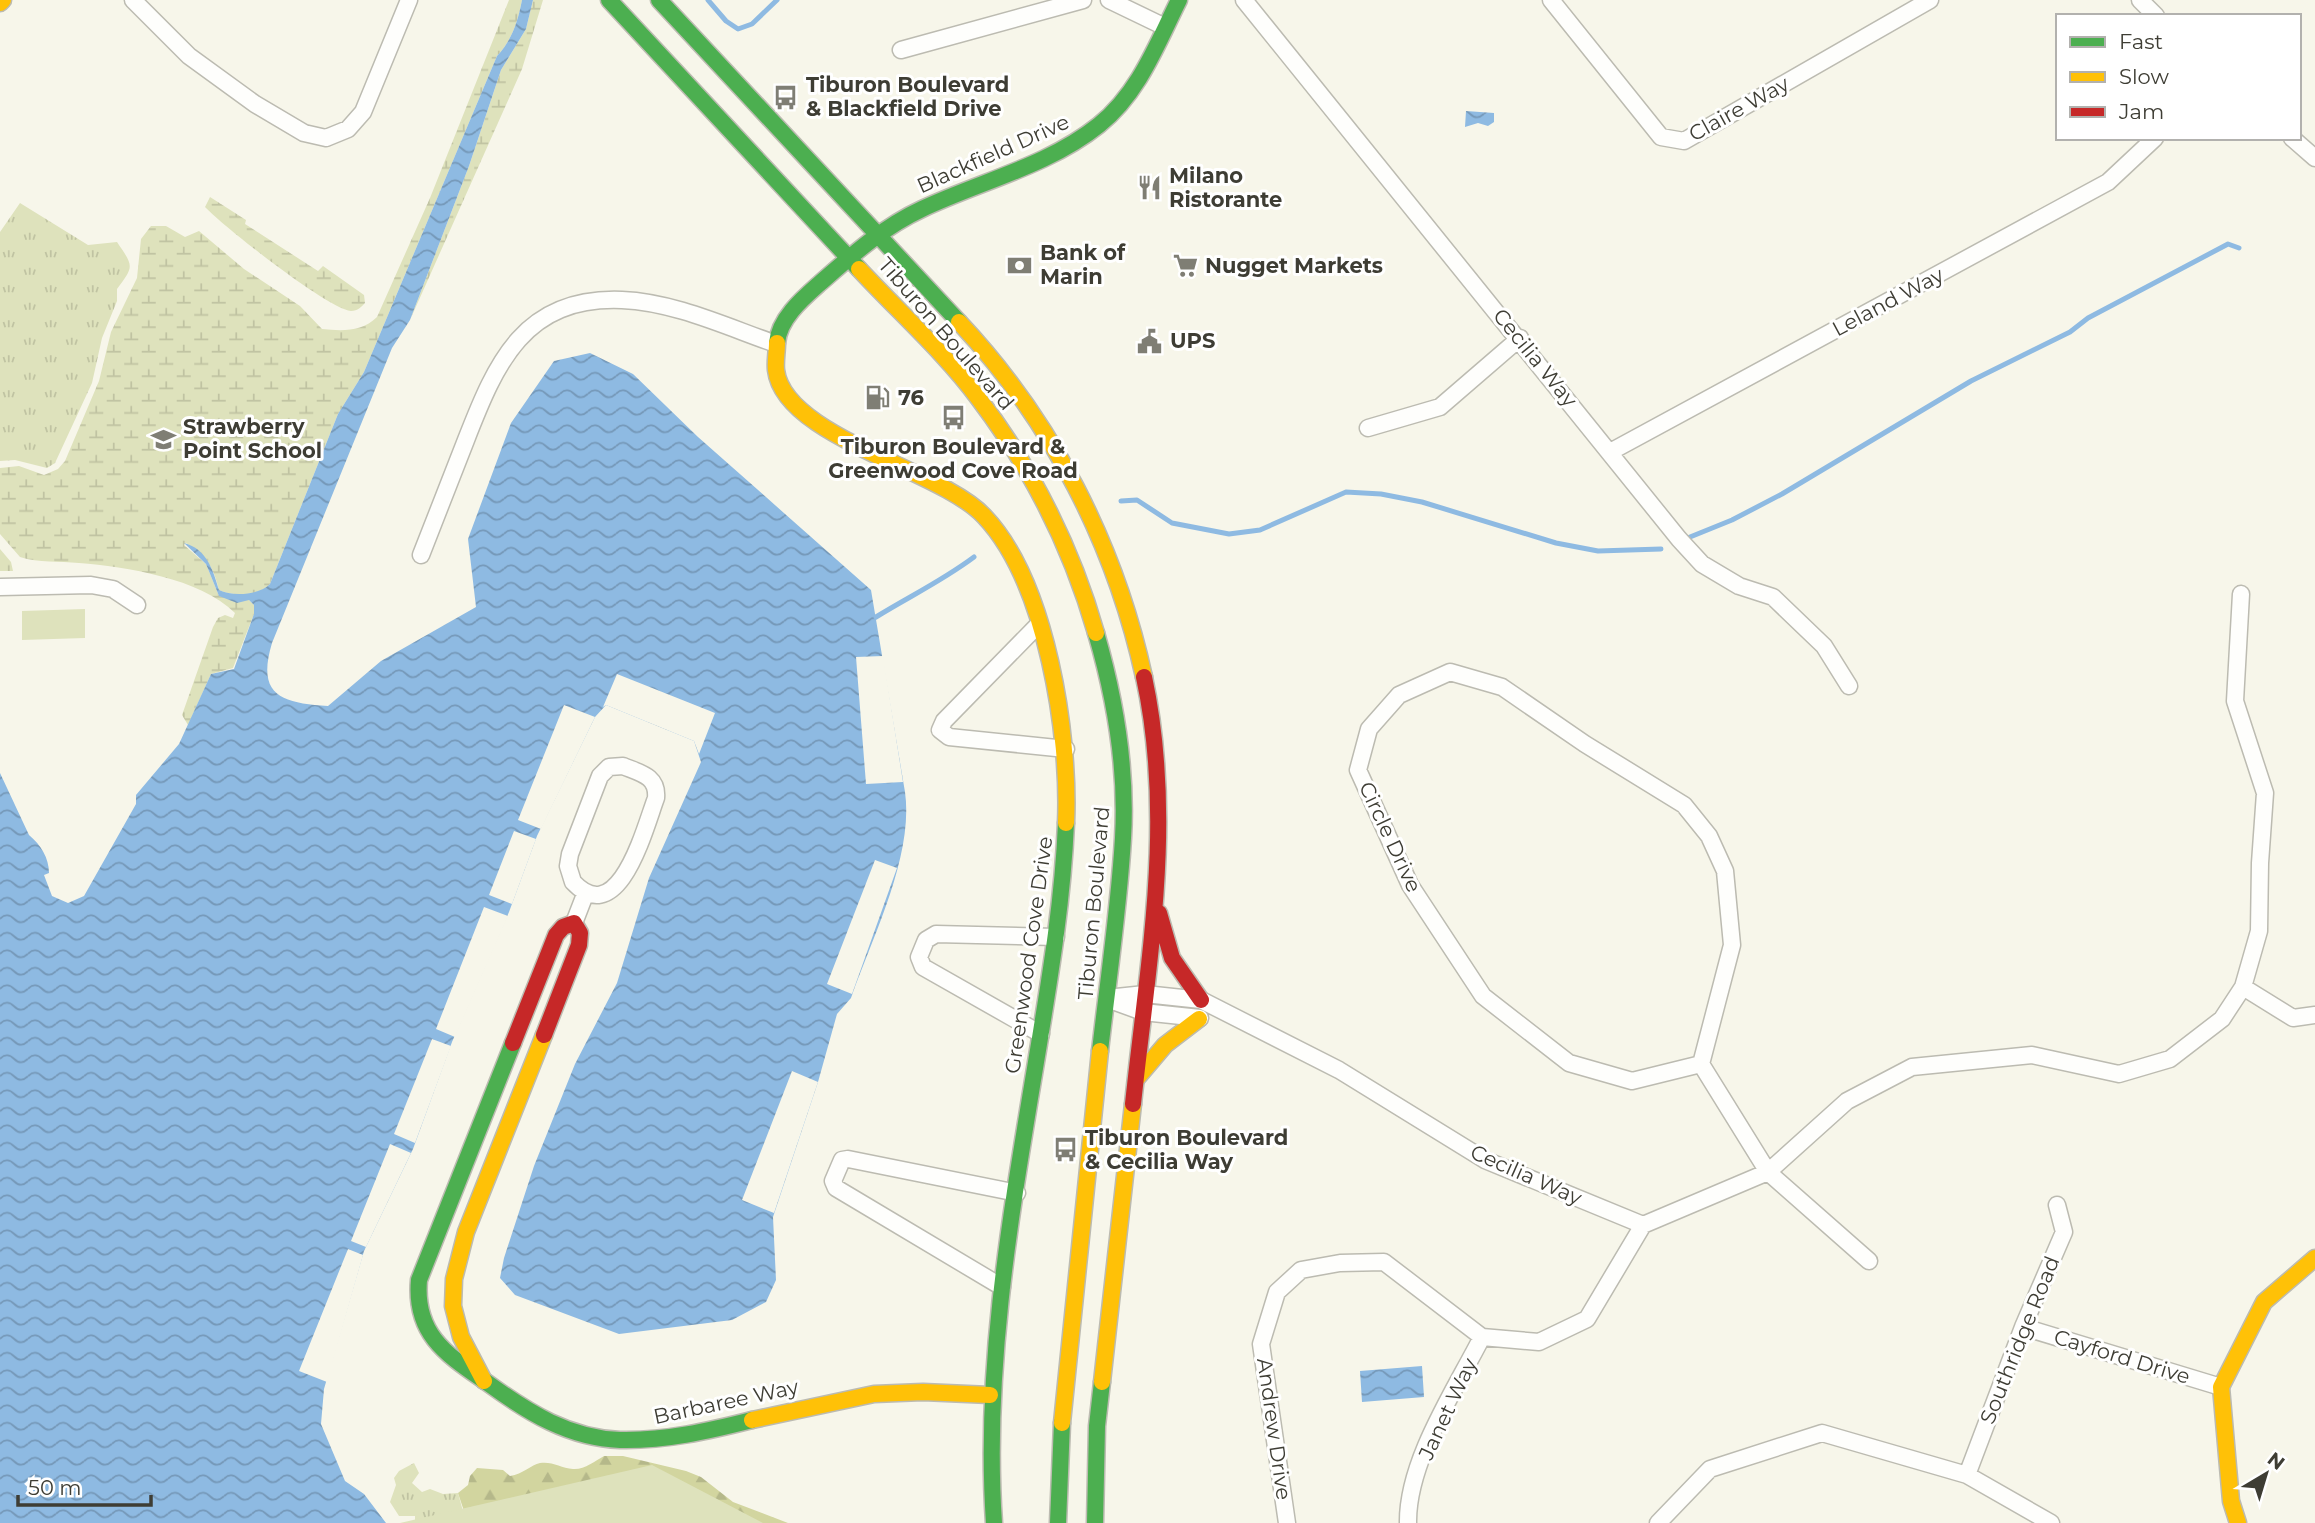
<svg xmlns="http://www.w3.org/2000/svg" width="2315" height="1523" font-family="Montserrat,sans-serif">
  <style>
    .grass { fill: url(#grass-tufts) }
    .forest { fill: url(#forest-firs) }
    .wetland { fill: url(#wetland-marsh) }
    .park { fill: #dee2bc }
    .water { fill: url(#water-waves) }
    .pier { fill: #f7f6ea }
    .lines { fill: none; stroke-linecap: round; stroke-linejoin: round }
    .stream { stroke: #8ebae2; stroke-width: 5 }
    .street-casing { stroke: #bcbbb1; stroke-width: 19 }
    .fast-casing { stroke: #bcbbb1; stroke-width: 19 }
    .slow-casing { stroke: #bcbbb1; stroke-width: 19 }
    .jam-casing { stroke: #bcbbb1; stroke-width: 19 }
    .street { stroke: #fefefc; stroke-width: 16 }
    .fast { stroke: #4caf50; stroke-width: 16 }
    .slow { stroke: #ffc107; stroke-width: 16 }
    .jam { stroke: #c62828; stroke-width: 16 }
    .labels { text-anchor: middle; stroke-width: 6; stroke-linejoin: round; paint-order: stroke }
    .poi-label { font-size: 21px; font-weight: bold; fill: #3e3d34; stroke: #fff; text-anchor: start }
    .street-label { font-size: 21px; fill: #3e3d34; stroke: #fff }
  </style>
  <defs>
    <pattern id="grass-tufts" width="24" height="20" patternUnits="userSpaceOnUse" patternTransform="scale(1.75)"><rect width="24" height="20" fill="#dee2bc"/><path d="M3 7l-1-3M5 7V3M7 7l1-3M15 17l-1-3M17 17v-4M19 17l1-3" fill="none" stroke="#c0c3a2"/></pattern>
    <pattern id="forest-firs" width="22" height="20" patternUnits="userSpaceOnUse" patternTransform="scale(1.75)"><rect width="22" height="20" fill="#d2d59f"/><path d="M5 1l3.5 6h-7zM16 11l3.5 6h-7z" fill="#b5b88a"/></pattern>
    <pattern id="wetland-marsh" width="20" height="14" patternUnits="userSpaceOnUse" patternTransform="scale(1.75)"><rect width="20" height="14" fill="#dee2bc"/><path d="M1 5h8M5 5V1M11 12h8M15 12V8" fill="none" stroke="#c0c3a2"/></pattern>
    <pattern id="water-waves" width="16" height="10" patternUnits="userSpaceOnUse" patternTransform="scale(1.75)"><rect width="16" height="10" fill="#8ebae2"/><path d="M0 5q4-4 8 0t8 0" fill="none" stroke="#7598b8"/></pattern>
  </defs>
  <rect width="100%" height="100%" fill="#f7f6ea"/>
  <!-- grass -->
  <path class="grass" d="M20,203L88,245L117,242C134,267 134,266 117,289V301L102,338L92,383L55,463L47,468L15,460L0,461V232Z
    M414,1463L419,1473L412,1483L422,1492L430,1489L443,1494L458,1493L464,1515L415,1523V1516H399L390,1502L396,1485L394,1478L399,1471Z"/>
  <!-- forest -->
  <path class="forest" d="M604,1456H623L686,1471L701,1477L733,1502L788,1523H468L458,1493L468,1485L470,1476L477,1468L503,1470L510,1476C523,1474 531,1465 540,1463C552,1461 561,1468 573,1469C584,1470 595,1461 604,1456Z"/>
  <!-- wetland -->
  <path class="wetland" d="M509,0H522C518,21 512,40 497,56L364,372L338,414L270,584C259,596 233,597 219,590C214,568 206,555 186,543L184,545L206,564L219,596L249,600L254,605V614L233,668L211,674L188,725L182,715L213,627L218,618L225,615L233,618L235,613C200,578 126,567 79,563C59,561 39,563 20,557L0,534V468L19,466L44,475L58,469L65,461L99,381L111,332L137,278L141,239L151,226H166L185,237L199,231L244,269L300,306L322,329C342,331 362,332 377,317L430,198Z
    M533,0H543L522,69L410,320L469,166L501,70L526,29Z
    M210,197L246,220L245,224L318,271L323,266L364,295L365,303C361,307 358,311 351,311C328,309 224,227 205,207Z
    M0,549L11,562L13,571H0Z"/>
  <!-- park -->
  <path class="park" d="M85,609V638L22,640V611Z
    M652,1465L763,1523H400Z"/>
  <!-- water -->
  <path class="water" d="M522,0H533L526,29L501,70L469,166L410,320L392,348L272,643C256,696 282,703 328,706L381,661L476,607L468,539L511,423L554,361L590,353L633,374L698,437L871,590L905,792C914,856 872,938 851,998L837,1014L818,1082L773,1217L776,1280L766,1302L732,1320L619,1334L515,1295L500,1278L504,1258L534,1166L575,1064L617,983L649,878L701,762L694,741L606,705L595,717L537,836L509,912L452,1042L413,1149L364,1251L324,1389L321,1424L345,1481L364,1494L386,1523H0V773L29,835C41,845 49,858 49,873L44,875L52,896L68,903L84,896L136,804V795L179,744L211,674L234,669L254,614V605L249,600L237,603L219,596L206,564L184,543C207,549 213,570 219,590C233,597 259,595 270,584L338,414L364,372L497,56C512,40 518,21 522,0Z
    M1466,111L1494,113V122L1488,126L1478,123L1465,127Z
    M1422,1366L1424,1397L1362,1402L1360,1371Z"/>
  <!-- pier -->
  <path class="pier" d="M883,656L903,782L866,784L856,657Z
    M617,674L715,713L699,754L694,741L606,705L603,707Z
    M564,705L595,717L541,829L518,820Z
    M514,831L536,839L512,904L489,895Z
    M875,860L897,868L852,994L827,984Z
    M484,907L508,916L455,1037L436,1029Z
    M432,1039L451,1046L415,1143L394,1134Z
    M792,1071L818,1082L774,1213L742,1200Z
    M390,1144L411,1153L366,1247L351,1241Z
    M348,1249L363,1255L327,1382L299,1371Z"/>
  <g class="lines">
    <!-- stream -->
    <path class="stream" d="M708,0L726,21L738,29L752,24L777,0
      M1121,501L1137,500L1172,523L1229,534L1260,530L1346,492L1381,494L1422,502L1556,543L1598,551L1661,549
      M1690,537L1732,520L1782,494L1971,381L2070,332L2088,318L2228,244L2239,248
      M876,617C910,596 942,581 974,557"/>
    <defs>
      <path id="street" d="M133,0L189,56L255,104L304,133L326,138L348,129L363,112L409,0
        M1109,0L1165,27
        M1244,0L1679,539L1702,564L1739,586L1773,597L1824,646L1849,686
        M1551,0L1661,137L1684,141L1930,0
        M2140,0L2156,16
        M901,50L1083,0
        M2292,138L2315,158
        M1368,428L1440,407L1520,338
        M1610,452L2108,182L2155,138
        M421,555C436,517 451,479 466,440C496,363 524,296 622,300C674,302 727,327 776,344
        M0,587L91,585L113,589L137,605
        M1038,625L944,721L940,730L949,737L1066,749
        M1450,672L1502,687L1585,744L1684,805L1709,836L1725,871L1732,945L1701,1064L1632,1081L1569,1063L1483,996L1410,885L1358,770L1369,729L1399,695Z
        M623,766C640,773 658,776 656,798C645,827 619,931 573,882L568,866L570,854L600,776L609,767Z
        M574,923L586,892
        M2243,987L2293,1018L2315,1015
        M1107,998L1145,994L1201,1000L1339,1070L1485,1160L1643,1225L1768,1172L1847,1101L1912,1067L2032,1055L2119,1074L2170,1059L2222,1019L2243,987L2259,931L2260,863L2265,793L2235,701L2241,594
        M1110,1000L1143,1012L1200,1018
        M1041,1034L923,967L919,957L926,940L936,934L1056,937
        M1701,1064L1768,1172L1869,1261
        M1002,1287L836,1188L833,1181L842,1160L848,1159L1017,1193
        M2023,1327L2221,1387
        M1967,1475L2023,1327L2064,1232L2057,1205
        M1287,1523L1261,1344L1277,1292L1301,1270L1340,1263L1384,1262L1482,1337L1539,1342L1587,1319L1643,1225
        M1408,1523C1407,1462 1455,1390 1482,1337
        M1658,1523L1710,1469L1822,1433L1967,1475L2051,1523"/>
      <path id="fast" d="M609,0L859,269
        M659,0L959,322
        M777,343C779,319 802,299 819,284C851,256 883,227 922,209C981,181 1048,166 1099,125C1139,93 1157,44 1179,0
        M1096,633C1115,698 1127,770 1123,838C1119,909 1108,980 1100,1051
        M513,1043L419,1280C414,1336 449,1356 489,1384C529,1413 569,1438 620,1440C665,1441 709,1431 752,1420
        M994,1523C983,1362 1013,1202 1039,1044C1051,971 1063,898 1066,823
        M1058,1523L1062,1423
        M1095,1523L1097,1426L1102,1382"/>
      <path id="slow" d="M0,3L3,0
        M859,269C899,312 945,353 979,399C1032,469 1072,549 1096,633
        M959,322C1052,421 1115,544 1144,677
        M777,343C777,352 775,361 776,370C784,437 940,469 984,516C1047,582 1070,736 1066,823
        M1137,1078L1165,1045L1199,1019
        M484,1381L461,1337L453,1306L454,1279L466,1232L544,1035
        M1102,1382L1133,1104
        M752,1420L874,1394L923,1392L990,1395
        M1062,1423L1100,1051
        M2238,1523L2231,1501L2221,1387L2264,1302L2315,1258"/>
      <path id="jam" d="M1159,913L1172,958L1201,1000
        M513,1043L556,935L563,927L574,923L580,933L579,945L544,1035
        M1133,1104C1148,961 1175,820 1144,677"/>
    </defs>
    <!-- street casing -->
    <use href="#street" class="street-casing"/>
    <!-- fast casing -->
    <use href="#fast" class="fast-casing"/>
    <!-- slow casing -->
    <use href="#slow" class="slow-casing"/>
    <!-- jam casing -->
    <use href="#jam" class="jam-casing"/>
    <!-- street -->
    <use href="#street" class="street"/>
    <!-- fast -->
    <use href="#fast" class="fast"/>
    <!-- slow -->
    <use href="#slow" class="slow"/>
    <!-- jam -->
    <use href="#jam" class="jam"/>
  </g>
  <!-- icons -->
  <defs>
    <symbol id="bus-bare" viewBox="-9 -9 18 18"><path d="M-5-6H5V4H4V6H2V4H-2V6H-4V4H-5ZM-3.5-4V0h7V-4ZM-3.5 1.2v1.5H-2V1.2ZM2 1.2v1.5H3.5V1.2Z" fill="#7f7e74" stroke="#fff" stroke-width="2.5" paint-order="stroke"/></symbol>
    <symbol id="restaurant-bare" viewBox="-9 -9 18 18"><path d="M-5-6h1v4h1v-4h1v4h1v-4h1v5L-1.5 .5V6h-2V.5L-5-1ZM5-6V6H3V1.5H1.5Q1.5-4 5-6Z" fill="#7f7e74" stroke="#fff" stroke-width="2.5" paint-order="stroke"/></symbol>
    <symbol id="bank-bare" viewBox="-9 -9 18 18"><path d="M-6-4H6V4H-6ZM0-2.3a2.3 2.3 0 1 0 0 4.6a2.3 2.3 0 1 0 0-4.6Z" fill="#7f7e74" stroke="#fff" stroke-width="2.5" paint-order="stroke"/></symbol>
    <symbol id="supermarket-bare" viewBox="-9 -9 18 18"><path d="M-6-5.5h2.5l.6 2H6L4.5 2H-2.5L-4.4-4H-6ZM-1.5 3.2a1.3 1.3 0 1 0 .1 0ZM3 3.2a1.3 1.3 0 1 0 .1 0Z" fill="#7f7e74" stroke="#fff" stroke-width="2.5" paint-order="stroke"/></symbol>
    <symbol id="civic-bare" viewBox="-9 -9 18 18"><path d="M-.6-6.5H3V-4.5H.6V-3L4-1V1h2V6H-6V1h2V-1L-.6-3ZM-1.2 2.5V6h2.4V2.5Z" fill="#7f7e74" stroke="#fff" stroke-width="2.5" paint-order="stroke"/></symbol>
    <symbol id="fuel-bare" viewBox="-9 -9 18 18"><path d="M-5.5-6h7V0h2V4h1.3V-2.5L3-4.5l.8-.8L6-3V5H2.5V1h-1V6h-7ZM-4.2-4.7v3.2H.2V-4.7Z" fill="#7f7e74" stroke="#fff" stroke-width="2.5" paint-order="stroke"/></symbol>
    <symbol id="school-bare" viewBox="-9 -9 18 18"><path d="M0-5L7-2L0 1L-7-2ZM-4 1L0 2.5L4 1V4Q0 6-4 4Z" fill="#7f7e74" stroke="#fff" stroke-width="2.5" paint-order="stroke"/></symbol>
  </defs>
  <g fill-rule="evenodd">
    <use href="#bus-bare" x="768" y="80" width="35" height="35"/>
    <use href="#restaurant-bare" x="1132" y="170" width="35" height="35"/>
    <use href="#bank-bare" x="1002" y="248" width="35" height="35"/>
    <use href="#supermarket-bare" x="1168" y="248" width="35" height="35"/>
    <use href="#civic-bare" x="1132" y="324" width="35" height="35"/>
    <use href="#fuel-bare" x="860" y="380" width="35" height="35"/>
    <use href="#bus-bare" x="936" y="400" width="35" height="35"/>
    <use href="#school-bare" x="146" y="422" width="35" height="35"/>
    <use href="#bus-bare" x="1048" y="1132" width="35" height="35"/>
  </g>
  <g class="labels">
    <!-- poi labels -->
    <g class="poi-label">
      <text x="806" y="92">Tiburon Boulevard<tspan x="806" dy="24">&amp; Blackfield Drive</tspan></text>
      <text x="1169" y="183">Milano<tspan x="1169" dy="24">Ristorante</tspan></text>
      <text x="1040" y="260">Bank of<tspan x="1040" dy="24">Marin</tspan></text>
      <text x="1205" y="273">Nugget Markets</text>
      <text x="1170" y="348">UPS</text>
      <text x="898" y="405">76</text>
      <text x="183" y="434">Strawberry<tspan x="183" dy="24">Point School</tspan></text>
      <text x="953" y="454" text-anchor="middle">Tiburon Boulevard &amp;<tspan x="953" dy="24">Greenwood Cove Road</tspan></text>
      <text x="1085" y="1145">Tiburon Boulevard<tspan x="1085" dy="24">&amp; Cecilia Way</tspan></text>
    </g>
    <!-- street labels -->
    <g class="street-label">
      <text transform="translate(1739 109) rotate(-29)" y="7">Claire Way</text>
      <text transform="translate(993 154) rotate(-24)" y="7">Blackfield Drive</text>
      <text transform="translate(1888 302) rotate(-28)" y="7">Leland Way</text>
      <text transform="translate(946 334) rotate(49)" y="7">Tiburon Boulevard</text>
      <text transform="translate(1535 358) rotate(51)" y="7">Cecilia Way</text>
      <text transform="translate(1390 837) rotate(65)" y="7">Circle Drive</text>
      <text transform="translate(1094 903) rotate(-85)" y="7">Tiburon Boulevard</text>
      <text transform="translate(1029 955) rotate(-82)" y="7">Greenwood Cove Drive</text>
      <text transform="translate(1526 1175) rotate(24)" y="7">Cecilia Way</text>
      <text transform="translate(2020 1340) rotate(-68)" y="7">Southridge Road</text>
      <text transform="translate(2122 1357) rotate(17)" y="7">Cayford Drive</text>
      <text transform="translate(726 1402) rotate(-12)" y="7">Barbaree Way</text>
      <text transform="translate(1448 1409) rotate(-65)" y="7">Janet Way</text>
      <text transform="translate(1274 1429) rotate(82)" y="7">Andrew Drive</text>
    </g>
  </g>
  <!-- legend -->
  <rect x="2056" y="14" width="245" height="126" fill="#ffffff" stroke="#b2b1ae" stroke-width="2"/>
  <rect x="2070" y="37" width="35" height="10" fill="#4caf50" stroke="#b2b1ae" stroke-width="2"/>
  <text x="2119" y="49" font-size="21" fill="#3e3d34">Fast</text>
  <rect x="2070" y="72" width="35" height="10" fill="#ffc107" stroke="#b2b1ae" stroke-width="2"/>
  <text x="2119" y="84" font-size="21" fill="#3e3d34">Slow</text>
  <rect x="2070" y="107" width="35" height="10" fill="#c62828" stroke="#b2b1ae" stroke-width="2"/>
  <text x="2119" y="119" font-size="21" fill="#3e3d34">Jam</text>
  <!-- north arrow -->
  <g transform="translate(2266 1474) rotate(38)" stroke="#ffffff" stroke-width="5" paint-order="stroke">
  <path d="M0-5L12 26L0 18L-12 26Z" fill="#3e3d34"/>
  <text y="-10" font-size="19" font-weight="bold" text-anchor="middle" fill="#3e3d34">N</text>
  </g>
  <!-- scale -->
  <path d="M18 1495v10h133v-10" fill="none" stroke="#3e3d34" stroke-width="3.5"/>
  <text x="28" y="1495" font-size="21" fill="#3e3d34" stroke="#ffffff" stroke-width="5" paint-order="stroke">50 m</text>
</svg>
